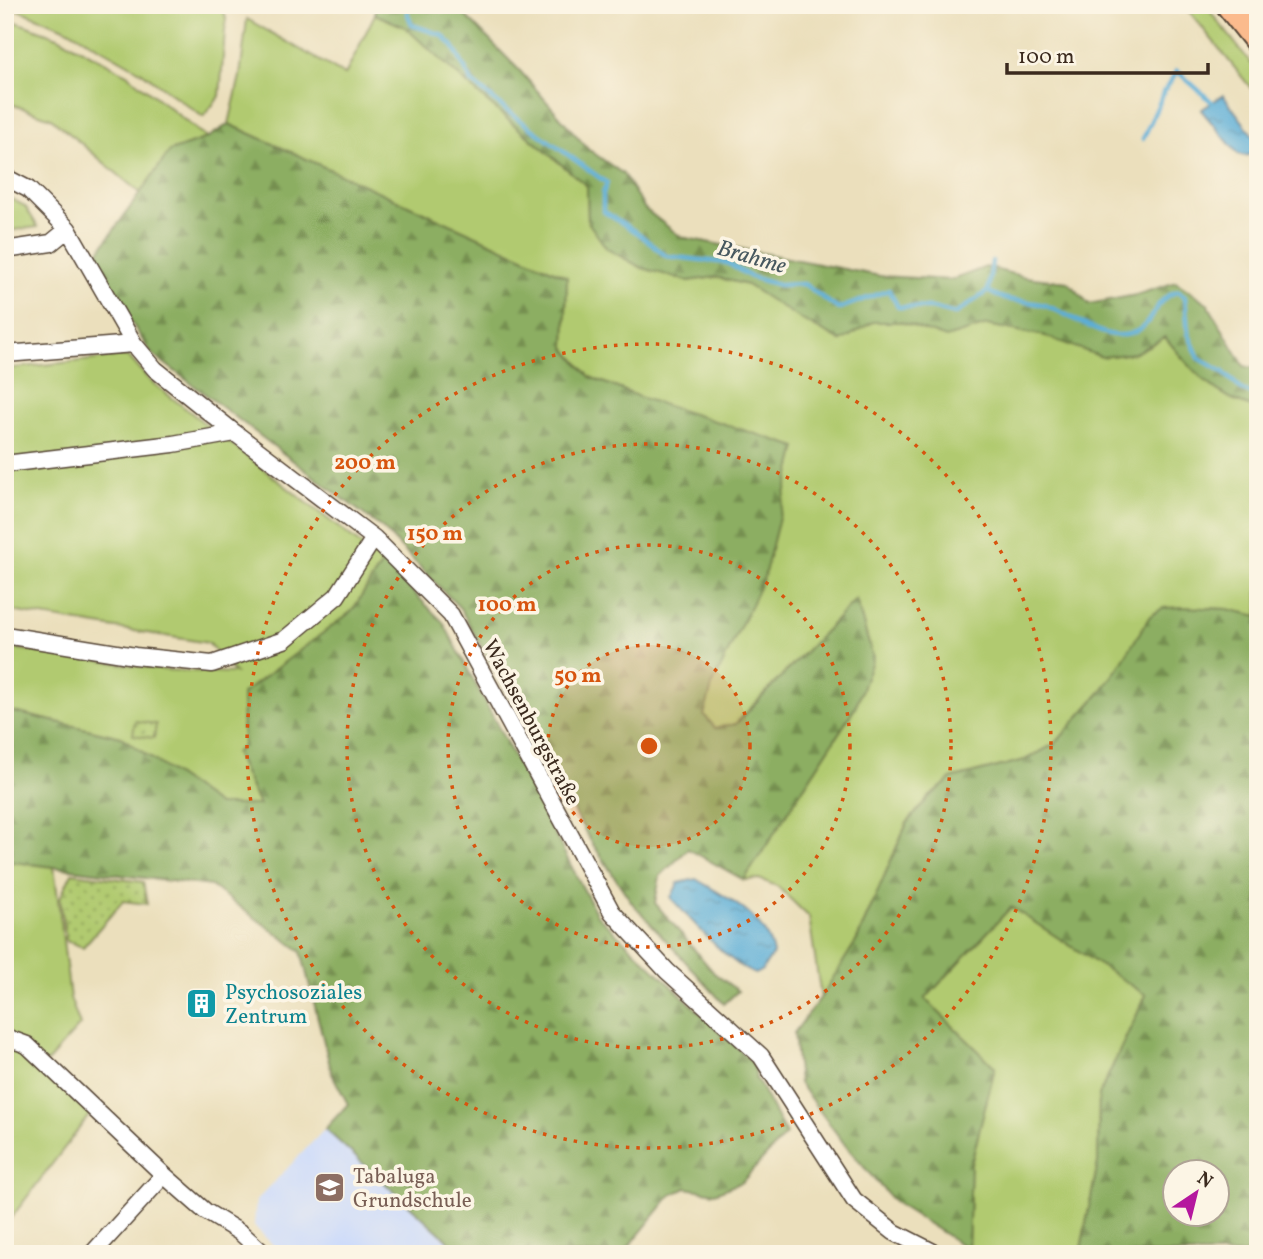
<svg xmlns="http://www.w3.org/2000/svg" width="1263" height="1259" font-family="Vollkorn,serif">
  <style>
    .built { fill: #cddbfa }
    .green { fill: #b1ca70; stroke: #767a47; stroke-width: 2 }
    .forest { fill: url(#forest-firs); stroke: #646c40; stroke-width: 2; fill-rule: evenodd }
    .park { fill: url(#park-dots); stroke: #767a47; stroke-width: 2 }
    .water { fill: url(#water-ripples); stroke: #4c6c7a; stroke-width: 2 }
    .lines { fill: none; stroke-linecap: round; stroke-linejoin: round }
    .stream { stroke: #5caed7; stroke-width: 4.5 }
    .minor-casing { stroke: #554536; stroke-width: 19 }
    .motorway-casing { stroke: #554536; stroke-width: 32 }
    .minor { stroke: #fff; stroke-width: 16 }
    .motorway { stroke: #fbbb8d; stroke-width: 28 }
    .ring { fill: none; stroke: #d7540e; stroke-width: 3.5; stroke-dasharray: 3.5 7 }
    .labels { text-anchor: middle; stroke-width: 7; stroke-linejoin: round; paint-order: stroke }
    .street-label { font-size: 21px; fill: #3b2a1e; stroke: #fcf5e5 }
    .culture-label { font-size: 21px; fill: #0d838f; stroke: #fcf5e5; text-anchor: start }
    .education-label { font-size: 21px; fill: #785e54; stroke: #fcf5e5; text-anchor: start }
    .water-label { font-size: 23px; font-style: italic; fill: #47585f; stroke: #fcf5e5 }
    .centre { fill: #d7540e; stroke: #fcf5e5; stroke-width: 3.5 }
    .ring-label { font-size: 21px; text-anchor: middle; font-weight: bold; fill: #d7540e; stroke: #fcf5e5; stroke-width: 7; stroke-linejoin: round; paint-order: stroke }
  </style>
  <defs>
    <pattern id="forest-firs" width="22" height="20" patternUnits="userSpaceOnUse" patternTransform="scale(1.75)"><rect width="22" height="20" fill="#8cae62"/><path d="M5 1l3.5 6h-7zM16 11l3.5 6h-7z" fill="#748e50"/></pattern>
    <pattern id="park-dots" width="8" height="8" patternUnits="userSpaceOnUse" patternTransform="scale(1.75)"><rect width="8" height="8" fill="#b1ca70"/><path d="M2 2h.1M6 6h.1" fill="none" stroke="#91a45b" stroke-width="1.8" stroke-linecap="round"/></pattern>
    <pattern id="water-ripples" width="26" height="14" patternUnits="userSpaceOnUse" patternTransform="scale(1.75)"><rect width="26" height="14" fill="#5caed7"/><path d="M2 4q2-2 4 0t4 0M15 11q2-2 4 0t4 0" fill="none" stroke="#4d8eae"/></pattern>
  </defs>
  <rect width="100%" height="100%" fill="#fcf5e5"/>
  <filter id="ink" filterUnits="userSpaceOnUse"><feTurbulence type="fractalNoise" baseFrequency=".0143" numOctaves="2"/><feDisplacementMap in="SourceGraphic" scale="14" xChannelSelector="R" yChannelSelector="G"/><feConvolveMatrix kernelMatrix="1 2 1 2 8 2 1 2 1" color-interpolation-filters="sRGB"/></filter>
  <filter id="wash" filterUnits="userSpaceOnUse"><feTurbulence type="fractalNoise" baseFrequency=".00686" numOctaves="4" result="noise"/><feDisplacementMap in="SourceGraphic" scale="28" xChannelSelector="R" yChannelSelector="G"/><feGaussianBlur stdDeviation="1.57" result="paint"/><feColorMatrix in="noise" values="0 0 0 0 0 0 0 0 0 0 0 0 0 0 0 0 0 1.4 0 .05"/><feComposite in="paint" operator="in"/></filter>
  <g filter="url(#wash)">
    <rect width="100%" height="100%" fill="#ebdfbc"/>
    <!-- built -->
    <path class="built" d="M325,1129L463,1254H282L254,1226L256,1201Z"/>
    <!-- green -->
    <path class="green" d="M5,5H221L226,18L220,96L203,117L142,72L65,28Z
      M1184,5H1205L1258,72V97Z
      M375,14L405,27L485,100L587,186L588,222L688,281L716,277L747,285L841,341L873,322H901L946,337L987,325L1047,336L1102,357L1135,353L1165,337C1191,370 1215,397 1258,409V616L1227,609L1206,608L1118,668L1099,694L1055,744L1025,760L951,779L907,823L857,940L821,998L809,917L777,886L759,879L744,880L855,708L873,658L856,600L735,724L715,728L704,715L712,686L642,398L590,377L565,347L567,277L229,124L240,76L247,19L345,75Z
      M5,18L58,37L127,74L207,138L170,151L140,193L51,118L5,102Z
      M5,196L25,206L38,227L5,231Z
      M128,356L149,380L383,562L352,611L242,696L243,746L235,753L259,805H218L121,737L5,710V647L165,670L235,673L208,643L5,610V369Z
      M5,861L54,866L70,998L80,1025L41,1069L90,1114L5,1226Z
      M1011,907L1146,995L1099,1095L1098,1163L1080,1254H976L968,1249L971,1164L995,1067L925,999Z"/>
    <!-- forest -->
    <path class="forest" d="M375,5H455L520,71L588,149L623,174L645,209L681,237L880,276L952,280L986,267L1025,277L1068,282L1089,304L1136,295L1176,282L1207,303L1244,366L1258,369V409C1214,397 1192,370 1165,337L1135,353L1102,357L1045,336L987,325L946,338L901,322H873L841,341L802,320L747,285L716,277L688,281L642,268L607,249L588,222L587,186L485,100L405,27L375,14Z
      M229,124L567,277L565,348L590,377L642,398L797,447L764,577L712,686L704,715L715,728L736,724L856,599L873,658L855,708L744,880L688,849L660,876L655,903L714,973L738,991L724,1004L632,903L590,840L460,608L383,529L151,353L92,261L170,151L207,138Z
      M383,562L443,622L597,915L754,1064L756,1078L786,1134L742,1182L715,1193L686,1188L671,1195L623,1254H463L325,1129L348,1104L332,1074L301,951L211,886L5,861V710L121,737L218,805H259L235,753L243,746L242,694L352,611Z
      M1182,607L1227,609L1258,616V1254H1080L1098,1163L1099,1095L1146,995L1011,907L925,999L995,1067L971,1164L968,1249L894,1202L846,1146L799,1083L794,1033L821,997L857,940L907,823L928,798L951,779L1025,760L1055,744L1099,694L1118,668L1150,616L1163,608ZM1176,1172H1218V1214H1176Z"/>
    <!-- park -->
    <path class="park" d="M135,721L156,724L154,738L133,735Z
      M72,873L143,882L147,904L123,901L83,947L66,941L60,898Z"/>
    <!-- water -->
    <path class="water" d="M1223,95L1257,141C1255,152 1250,159 1238,154L1201,110Z
      M696,879C726,897 767,917 773,954L762,970L755,974C729,964 691,920 671,898L678,883Z"/>
    <g class="lines">
      <!-- stream -->
      <path class="stream" d="M408,5L407,12L412,25L442,35L453,46L472,82L506,110L607,183L603,193V211L638,233L666,256L727,263L751,277L779,285L804,284L838,309L889,290L898,307L932,308L955,314L988,291C1010,304 1018,299 1040,304C1069,310 1105,348 1137,331C1155,322 1153,298 1179,291L1185,297L1188,333L1199,358L1223,372L1242,390L1258,396
        M1143,139L1165,90L1177,71L1212,102
        M988,291L992,261"/>
    </g>
  </g>
  <g filter="url(#ink)">
    <g class="lines">
      <defs>
        <path id="minor" d="M5,177L28,189L68,229L134,344L155,369L235,433L374,538L451,615L612,912L667,971L761,1056L854,1200L894,1232L937,1254
          M5,250L51,243L68,229
          M5,354L134,344
          M5,464L173,444L235,433
          M5,635L135,656L212,664L284,640L337,596L374,538
          M5,1037L27,1045L164,1175L205,1211L241,1233L264,1254
          M92,1254L164,1175"/>
        <path id="motorway" d="M1231,5L1258,39"/>
      </defs>
      <!-- minor casing -->
      <use href="#minor" class="minor-casing"/>
      <!-- motorway casing -->
      <use href="#motorway" class="motorway-casing"/>
      <!-- minor -->
      <use href="#minor" class="minor"/>
      <!-- motorway -->
      <use href="#motorway" class="motorway"/>
    </g>
  </g>
  <!-- distance rings -->
  <circle cx="649" cy="746" r="101" fill="#d7540e" fill-opacity=".12"/>
  <g class="ring">
    <circle cx="649" cy="746" r="101"/>
    <circle cx="649" cy="746" r="201"/>
    <circle cx="649" cy="746" r="302"/>
    <circle cx="649" cy="746" r="402"/>
  </g>
  <!-- icons -->
  <defs>
    <symbol id="building-square" viewBox="-11 -11 22 22"><rect x="-9" y="-9" width="18" height="18" rx="4" fill="#0f9aa8" stroke="#fcf5e5"/><path d="M-4-6H4V6H1V3H-1V6H-4ZM-2.5-4.3h1.7v1.8h-1.7ZM.8-4.3h1.7v1.8H.8ZM-2.5-1h1.7V.8h-1.7ZM.8-1h1.7V.8H.8Z" fill="#fff"/></symbol>
    <symbol id="school-square" viewBox="-11 -11 22 22"><rect x="-9" y="-9" width="18" height="18" rx="4" fill="#8d6e63" stroke="#fcf5e5"/><path d="M0-5L7-2L0 1L-7-2ZM-4 1L0 2.5L4 1V4Q0 6-4 4Z" fill="#fff"/></symbol>
  </defs>
  <g fill-rule="evenodd">
    <use href="#building-square" x="184" y="986" width="35" height="35"/>
    <use href="#school-square" x="312" y="1170" width="35" height="35"/>
  </g>
  <g class="labels">
    <!-- street labels -->
    <g class="street-label">
      <text transform="translate(532 722) rotate(62)" y="7">Wachsenburgstraße</text>
    </g>
    <!-- culture labels -->
    <g class="culture-label">
      <text x="225" y="999">Psychosoziales<tspan x="225" dy="24">Zentrum</tspan></text>
    </g>
    <!-- education labels -->
    <g class="education-label">
      <text x="353" y="1183">Tabaluga<tspan x="353" dy="24">Grundschule</tspan></text>
    </g>
    <!-- water labels -->
    <g class="water-label">
      <text transform="translate(752 256) rotate(16)" y="8">Brahme</text>
    </g>
  </g>
  <circle cx="649" cy="746" r="10" class="centre"/>
  <g class="ring-label">
    <text x="365" y="469">200 m</text>
    <text x="435" y="540">150 m</text>
    <text x="507" y="611">100 m</text>
    <text x="578" y="682">50 m</text>
  </g>
  <!-- margin -->
  <rect width="1263" height="1259" fill="none" stroke="#fcf5e5" stroke-width="28"/>
  <!-- north arrow -->
  <g transform="translate(1196 1193) rotate(35)"><circle r="33" fill="#fcf5e5" stroke="#afa495" stroke-width="2"/>
  <path d="M0-5L12 26L0 18L-12 26Z" fill="#b5179e"/>
  <text y="-10" font-size="19" font-weight="bold" text-anchor="middle" fill="#3b2a1e">N</text>
  </g>
  <!-- scale -->
  <path d="M1007 63v10h201v-10" fill="none" stroke="#3b2a1e" stroke-width="3.5"/>
  <text x="1018" y="63" font-size="21" fill="#3b2a1e" stroke="#fcf5e5" stroke-width="5" paint-order="stroke">100 m</text>
</svg>
